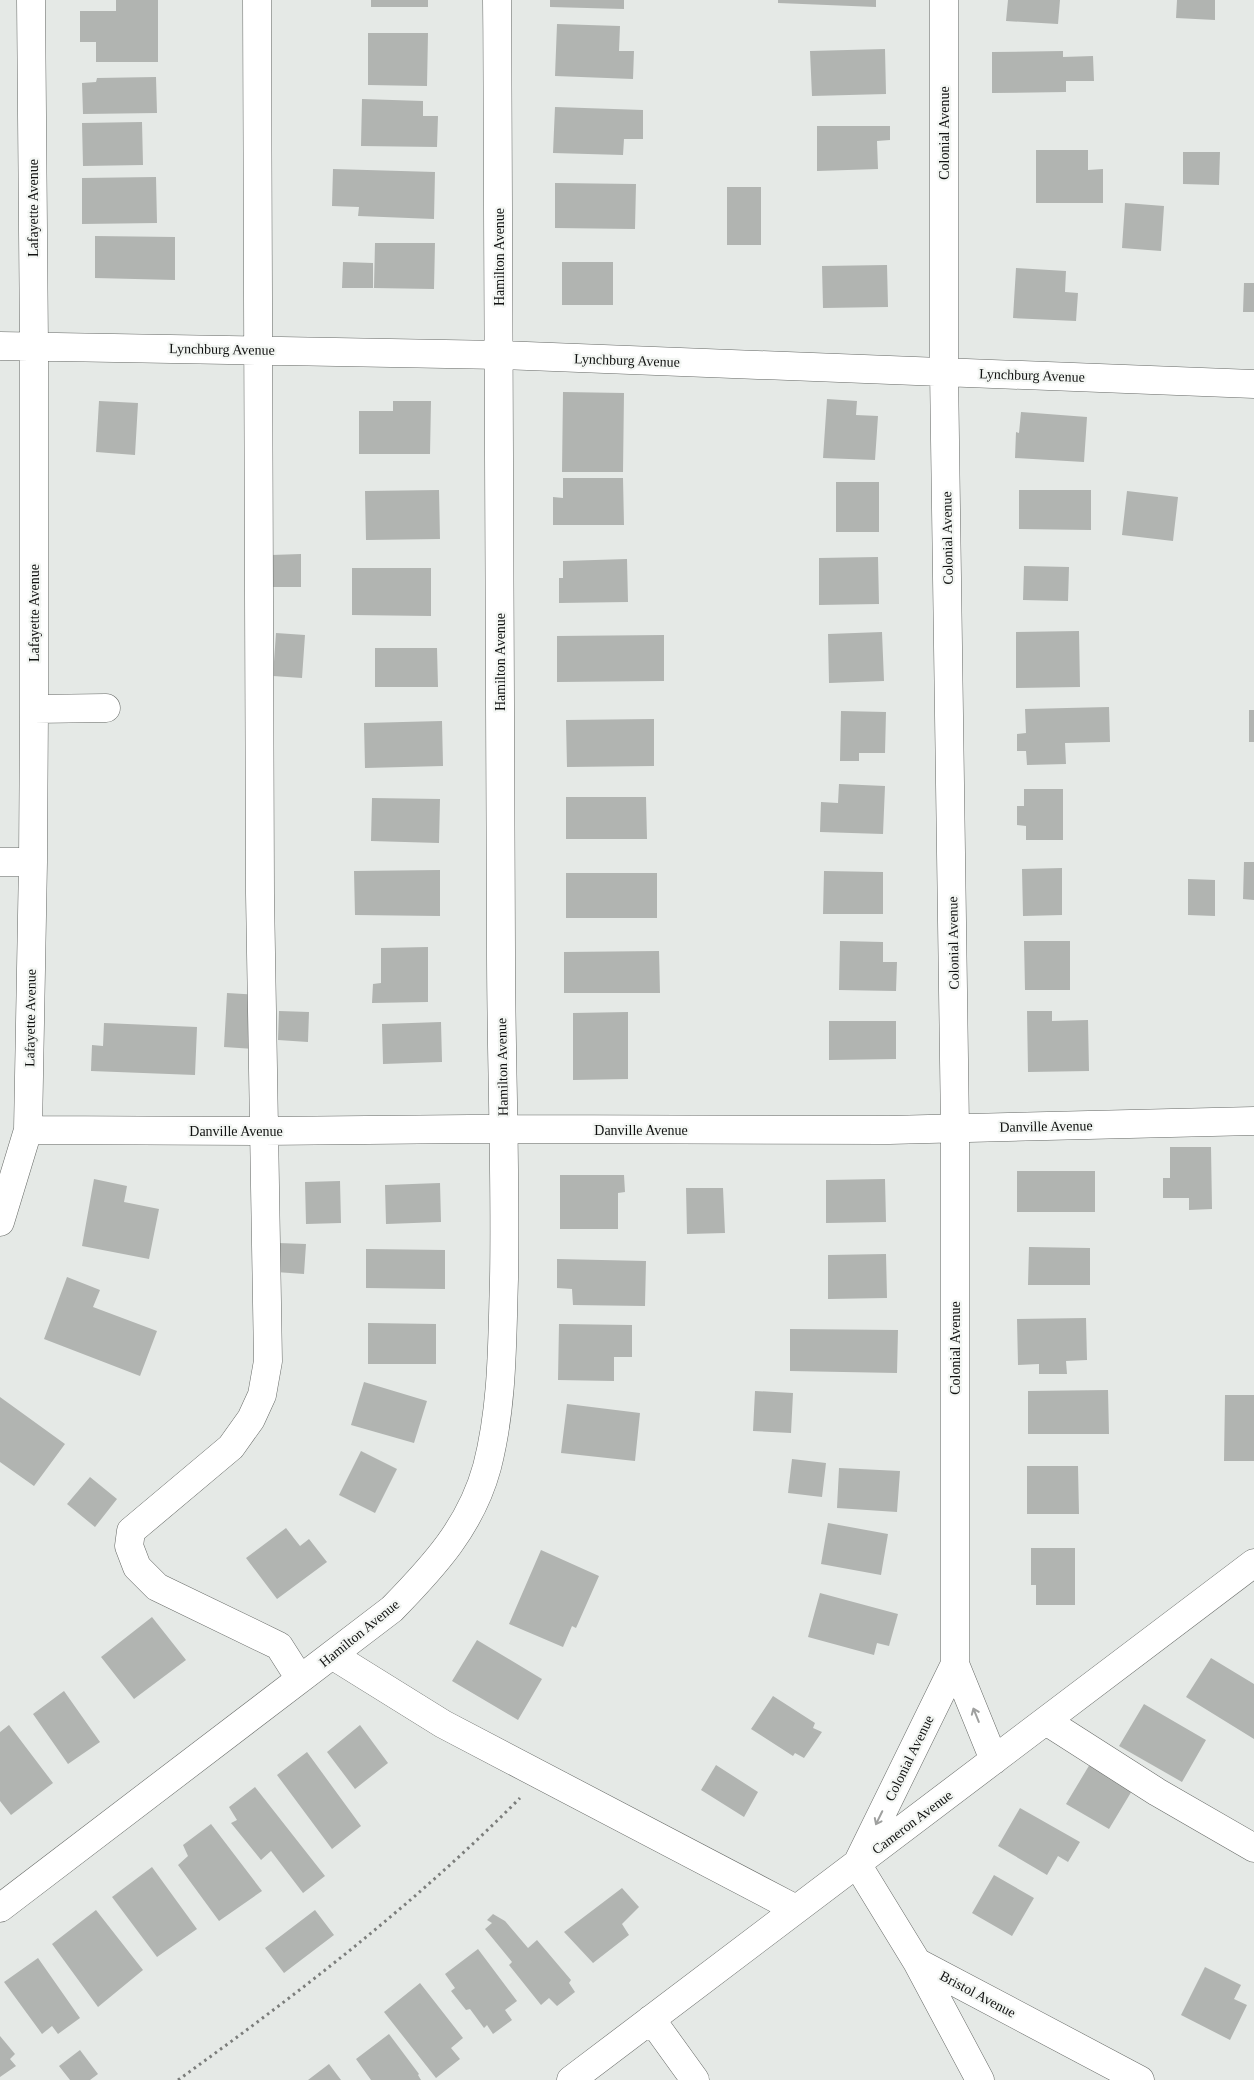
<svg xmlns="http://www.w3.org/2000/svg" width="1254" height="2080" font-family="Georgia,serif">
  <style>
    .building { fill: #b1b4b1 }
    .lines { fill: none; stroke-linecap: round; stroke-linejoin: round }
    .minor-casing { stroke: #666966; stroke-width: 29 }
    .path { stroke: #7b7d7b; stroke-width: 3; stroke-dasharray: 2.5 4; stroke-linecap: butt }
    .minor { stroke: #fff; stroke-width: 28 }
    .oneway { stroke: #9fa09f }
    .labels { text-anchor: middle; stroke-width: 4.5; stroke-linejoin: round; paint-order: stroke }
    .street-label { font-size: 14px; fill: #101110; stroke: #f3f6f3 }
  </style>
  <rect width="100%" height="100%" fill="#e5e9e6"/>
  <!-- building -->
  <path class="building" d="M116,0H158V62H96V42H80V11H116Z
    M371,0H428V7H371Z
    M550,0H624V9L550,7Z
    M778,0H876V7L778,3Z
    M1008,0H1060L1058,24L1006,21Z
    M1177,0H1215V20L1176,18Z
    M557,24L620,26L619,51H634L633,79L555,76Z
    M368,33H428L427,86L368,85Z
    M885,49L886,94L812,96L810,51Z
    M1063,51V57L1093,56L1094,81H1066V92L992,93V52Z
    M156,77L157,113L83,114L82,83L96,82L97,78Z
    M362,99L423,101V116H438L437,147L361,146Z
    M555,107L643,110V139H624L623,155L553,153Z
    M142,122L143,165L83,166L82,123Z
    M817,126H890V140L877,141L878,169L817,171Z
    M1036,150H1088V170L1103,169V203H1036Z
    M1183,152H1220L1219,185L1183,184Z
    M333,169L435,172L434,219L358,216L359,207L332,206Z
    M156,177L157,223L82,224V178Z
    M555,183L636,184L635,229L555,228Z
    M727,187H761V245H727Z
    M1125,203L1164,206L1161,251L1122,248Z
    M95,236L175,237V280L95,278Z
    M375,243H435L434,289L374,288Z
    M343,262L373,263V288H342Z
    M562,262H613V305H562Z
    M887,265L888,307L823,308L822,266Z
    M1016,268L1066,271L1065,292L1078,293L1076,321L1013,318Z
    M1244,283H1254V312H1243Z
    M563,392L624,393L623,472H562Z
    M827,399L857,401L856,415L878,416L875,460L823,458Z
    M99,401L138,403L135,455L96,452Z
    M393,401H431L430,454H359V411H393Z
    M1021,412L1087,417L1084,462L1015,458L1016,432L1019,433Z
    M563,478H623L624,525H553V497L563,498Z
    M836,482H879V532H836Z
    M439,490L440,539L366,540L365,491Z
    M1019,490H1091V530L1019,529Z
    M1127,491L1178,497L1173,541L1122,535Z
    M301,554V587H272L271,555Z
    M878,557L879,604L819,605V558Z
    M627,559L628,602L559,603V578H563V561Z
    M1024,566L1069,567L1068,601L1023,600Z
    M352,568H431V616L352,615Z
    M1079,631L1080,687L1016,688V632Z
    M882,632L884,681L829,683L828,634Z
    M276,633L305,635L302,678L273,676Z
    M664,635V681L557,682V636Z
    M375,648H437L438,687H375Z
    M1109,707L1110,742L1065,743L1066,764L1027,765L1026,751H1017V734L1026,733L1025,709Z
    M1249,710H1254V742H1249Z
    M841,711L886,712L885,753H859V761H840Z
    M654,719V766L567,767L566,720Z
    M442,721L443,766L365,768L364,723Z
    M839,784L885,786L883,834L820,832L821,802L838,803Z
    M1024,789H1063V840H1026V826L1017,825V806H1024Z
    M566,797H646L647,839H566Z
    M372,798L440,799L439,843L371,841Z
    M1244,862H1254V900L1243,899Z
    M1062,868V915L1023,916L1022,869Z
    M440,870V916L355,915L354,871Z
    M824,871L883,872V914H823Z
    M566,873H657V918H566Z
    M1188,879L1215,880V916L1188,915Z
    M840,941L883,942V962H897L896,991L839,990Z
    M1024,941H1070V990H1025Z
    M428,947V1002L372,1003L373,984L381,983V948Z
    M659,951L660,993H564V952Z
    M227,993L258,995L254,1049L224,1047Z
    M279,1011L309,1012L308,1042L278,1040Z
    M1027,1011H1052V1021L1088,1020L1089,1071L1028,1072Z
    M628,1012V1079L573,1080V1013Z
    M829,1021H896V1059L829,1060Z
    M441,1022L442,1062L383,1064L382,1024Z
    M104,1023L197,1027L195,1075L91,1071L92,1045L103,1046Z
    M1170,1147H1211L1212,1209L1189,1210V1198H1163V1178H1170Z
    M1017,1171H1095V1212H1017Z
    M560,1175H624L625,1192L618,1193V1229H560Z
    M94,1179L127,1186L124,1202L159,1209L149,1259L82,1246Z
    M885,1179L886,1222L826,1223V1180Z
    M340,1181L341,1223L306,1224L305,1182Z
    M440,1183L441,1222L386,1224L385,1185Z
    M686,1188H723L725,1233L687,1234Z
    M278,1243L306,1244L304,1274L276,1272Z
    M1029,1247L1090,1248V1285H1028Z
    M366,1249L445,1250V1289L366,1288Z
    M886,1254L887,1298L828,1299V1255Z
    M557,1259L646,1261L645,1306L573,1305L572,1289L557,1288Z
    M67,1277L100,1290L93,1307L157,1331L140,1376L44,1339Z
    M1086,1318L1087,1360L1066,1361L1067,1374H1039V1364L1018,1365L1017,1319Z
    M368,1323L436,1324V1364H368Z
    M559,1324L632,1325V1357H614V1381L558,1380Z
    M790,1329L898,1330L897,1373L790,1371Z
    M364,1382L427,1401L414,1443L351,1425Z
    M1108,1390L1109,1434H1028V1391Z
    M755,1391L793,1393L791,1433L753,1431Z
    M1225,1395H1254V1461H1224Z
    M0,1397L65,1444L34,1486L0,1462Z
    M567,1404L640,1413L635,1461L561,1453Z
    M361,1451L397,1469L375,1513L339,1495Z
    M792,1459L826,1463L822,1497L788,1493Z
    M1027,1466H1078L1079,1514H1027Z
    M839,1468L900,1471L897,1512L837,1508Z
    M90,1477L117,1499L95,1527L67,1504Z
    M828,1523L888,1534L881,1575L821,1564Z
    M286,1528L300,1546L309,1539L327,1562L277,1599L246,1558Z
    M1031,1548H1075V1605H1036V1585H1031Z
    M541,1550L599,1576L576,1628L572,1626L563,1647L509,1624Z
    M820,1593L898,1614L889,1646L877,1643L874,1655L808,1637Z
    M152,1617L186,1660L134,1699L101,1657Z
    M477,1640L542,1679L518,1720L452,1681Z
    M1211,1658L1254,1684V1739L1186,1697Z
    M64,1691L100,1742L68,1764L33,1714Z
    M773,1696L815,1723L813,1728L822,1732L804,1758L795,1753L793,1756L751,1729Z
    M1144,1704L1206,1740L1182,1782L1119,1746Z
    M9,1725L53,1783L11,1815L0,1801V1732Z
    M360,1725L388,1763L355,1789L327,1752Z
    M307,1752L361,1826L332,1849L277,1775Z
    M1090,1764L1133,1789L1109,1829L1066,1804Z
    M716,1765L758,1792L744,1817L701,1790Z
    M255,1787L325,1876L303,1893L271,1851L261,1860L231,1823L237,1820L229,1807Z
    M1020,1808L1080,1842L1068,1862L1058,1856L1047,1875L998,1846Z
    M211,1824L262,1891L219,1921L178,1865L188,1856L183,1845Z
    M152,1867L197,1929L157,1957L112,1897Z
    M994,1875L1034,1898L1012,1936L972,1913Z
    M622,1888L639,1907L622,1924L629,1935L593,1963L564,1932Z
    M96,1910L143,1970L98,2007L52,1944Z
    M315,1910L334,1935L284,1973L265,1948Z
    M493,1914L505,1921L528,1948L537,1940L571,1980L569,1983L575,1992L557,2006L549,1998L541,2005L509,1965L512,1962L485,1929L492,1923L487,1920Z
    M478,1949L517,2001L505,2010L512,2020L493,2034L487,2025L484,2028L470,2009L466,2010L451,1991L455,1988L445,1974Z
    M38,1958L80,2018L58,2034L52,2026L42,2034L4,1982Z
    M1205,1967L1241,1985L1234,1999L1247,2005L1230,2040L1181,2015Z
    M420,1983L463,2038L451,2048L460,2059L436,2078L384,2012Z
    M389,2034L419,2074L418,2075L421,2080H371L356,2059Z
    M0,2036L15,2054L10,2059L16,2066L0,2077Z
    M80,2050L98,2074L90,2080H70L59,2066Z
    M329,2064L341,2080H308Z"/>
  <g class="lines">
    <defs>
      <path id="minor" d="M257,0L260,894L268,1361L262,1395L251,1419L231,1447L131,1531L129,1546L137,1567L157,1587L279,1646L300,1679
        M944,0V371L955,1128V1664L857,1864L917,1962L980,2080
        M0,346L500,355L1254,384
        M34,709L106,708
        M0,862H33
        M28,1130L264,1131L470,1129L889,1130L1254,1121
        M0,1222L28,1130L33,862L34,709V346L31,0
        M332,1655L443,1724L796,1909
        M955,1664L994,1760
        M1046,1721L1157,1792L1254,1848
        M0,1908L392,1609C434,1566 471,1526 487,1467C503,1405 502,1342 504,1279C506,1169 501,1059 501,949C499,632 500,316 497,0
        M917,1962L1140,2080
        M651,2019L695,2080
        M571,2080L1254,1563"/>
    </defs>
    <!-- minor casing -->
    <use href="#minor" class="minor-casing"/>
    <!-- path -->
    <path class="path" d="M178,2080C298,1994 416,1903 520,1798"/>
    <!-- minor -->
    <use href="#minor" class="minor"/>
  </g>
  <!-- one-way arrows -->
  <defs><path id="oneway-shaft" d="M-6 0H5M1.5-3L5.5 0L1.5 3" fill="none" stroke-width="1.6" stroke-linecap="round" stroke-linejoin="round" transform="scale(1.25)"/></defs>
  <g class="oneway">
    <use href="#oneway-shaft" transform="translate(976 1715) rotate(-112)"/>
    <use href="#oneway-shaft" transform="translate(879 1818) rotate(116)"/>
  </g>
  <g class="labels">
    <!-- street labels -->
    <g class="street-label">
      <text transform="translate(944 133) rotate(-90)" y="5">Colonial Avenue</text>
      <text transform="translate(33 208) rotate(-90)" y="5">Lafayette Avenue</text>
      <text transform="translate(499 257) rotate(-90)" y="5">Hamilton Avenue</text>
      <text transform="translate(222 349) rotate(1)" y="5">Lynchburg Avenue</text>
      <text transform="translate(627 360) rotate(2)" y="5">Lynchburg Avenue</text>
      <text transform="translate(1032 375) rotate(2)" y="5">Lynchburg Avenue</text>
      <text transform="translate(947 538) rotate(-91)" y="5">Colonial Avenue</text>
      <text transform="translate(34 613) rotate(-90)" y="5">Lafayette Avenue</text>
      <text transform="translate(500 662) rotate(-90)" y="5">Hamilton Avenue</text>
      <text transform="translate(953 943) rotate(-91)" y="5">Colonial Avenue</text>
      <text transform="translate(30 1018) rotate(-89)" y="5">Lafayette Avenue</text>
      <text transform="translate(502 1067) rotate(-91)" y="5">Hamilton Avenue</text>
      <text transform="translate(1046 1126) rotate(-1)" y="5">Danville Avenue</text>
      <text x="641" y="1135">Danville Avenue</text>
      <text x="236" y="1136">Danville Avenue</text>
      <text transform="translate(955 1348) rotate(-90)" y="5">Colonial Avenue</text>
      <text transform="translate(359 1633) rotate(-39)" y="5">Hamilton Avenue</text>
      <text transform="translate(909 1758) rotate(-64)" y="5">Colonial Avenue</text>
      <text transform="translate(912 1822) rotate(-37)" y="5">Cameron Avenue</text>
      <text transform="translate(978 1994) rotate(28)" y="5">Bristol Avenue</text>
    </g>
  </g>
</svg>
